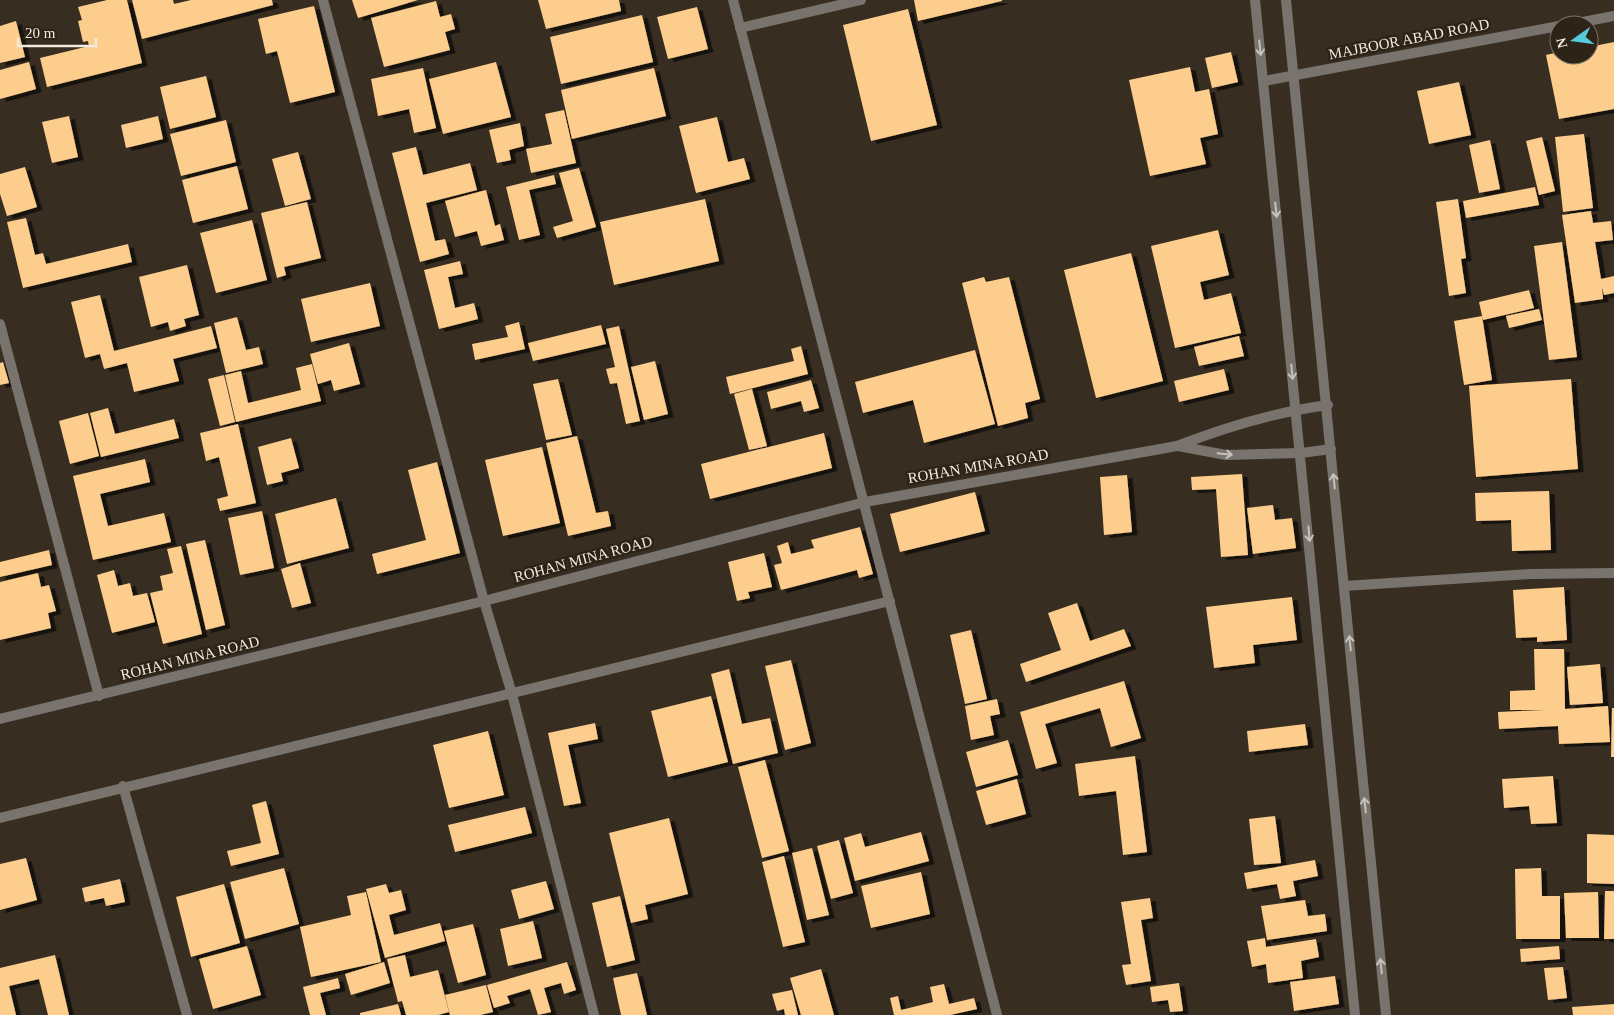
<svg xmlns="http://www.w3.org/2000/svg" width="1614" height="1015" font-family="Georgia,serif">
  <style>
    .building { fill: #fdcd8d; filter: url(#shadow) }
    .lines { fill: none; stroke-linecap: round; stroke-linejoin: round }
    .minor { stroke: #78736d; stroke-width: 10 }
    .tertiary { stroke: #78736d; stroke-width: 10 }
    .oneway { stroke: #c7c1ba }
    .labels { text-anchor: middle; stroke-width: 5; stroke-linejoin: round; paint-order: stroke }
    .street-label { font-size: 15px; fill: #f1ebe3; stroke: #2d2417 }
  </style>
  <defs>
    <filter id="shadow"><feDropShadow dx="5.5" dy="3" stdDeviation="0" flood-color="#0009"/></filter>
  </defs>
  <rect width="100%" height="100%" fill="#372d21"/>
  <!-- building -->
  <path class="building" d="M107,0H127L142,63L47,87L40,58L89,46L88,41L83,42L78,21L82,20L78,7Z
    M132,0H173L174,4L191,0H272L273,5L142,39Z
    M352,0H418L358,18Z
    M538,0H619L621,11L546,29Z
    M914,0H1002V1L918,21Z
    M436,1L440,17L451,14L455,29L445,32L450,50L384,67L371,18Z
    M314,6L335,92L290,103L277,51L266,54L258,19Z
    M697,7L708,49L668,59L657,17Z
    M908,9L937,125L871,141L843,25Z
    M642,15L653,62L561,84L550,37Z
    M16,21L25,57L0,63V26Z
    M1614,42V109L1559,119L1546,55L1559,52V55H1589V47Z
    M1231,52L1238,82L1212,88L1205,58Z
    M29,62L36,89L0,99V70Z
    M496,62L511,117L443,134L429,79Z
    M1190,67L1195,92L1209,89L1218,134L1200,138L1206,164L1150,176L1129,80Z
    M423,68L436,128L414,133L409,109L378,116L371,79Z
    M654,68L666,116L572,139L561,90Z
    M206,76L216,117L170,129L160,87Z
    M1459,82L1471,135L1429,144L1417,91Z
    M564,110L576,163L531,173L526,149L552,144L545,114Z
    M69,116L78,157L52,163L42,122Z
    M158,116L163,139L126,148L121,125Z
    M717,117L728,162L744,158L750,179L696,193L679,126Z
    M226,120L236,162L181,176L170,134Z
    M520,123L524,146L509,150L511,160L497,163L489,130Z
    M1584,134L1593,208L1563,212L1555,137Z
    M1542,137L1555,191L1539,195L1526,141Z
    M1490,140L1500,189L1479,193L1469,145Z
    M416,147L423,175L470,163L477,190L426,203L435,241L445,239L449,254L420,262L392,153Z
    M298,152L311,199L285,206L272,159Z
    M237,166L248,209L193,223L182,180Z
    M25,167L37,207L7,216L0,194V174Z
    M579,168L596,227L557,238L553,227L573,221L559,173Z
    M554,175L556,184L529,190L540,235L519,240L506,187Z
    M1535,187L1539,205L1466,218L1463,201Z
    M486,190L495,226L500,224L504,240L481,246L477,231L455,237L445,201Z
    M705,199L719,261L614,285L600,222Z
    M1458,199L1466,258L1461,259L1466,293L1449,296L1436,202Z
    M307,202L321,258L284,267L286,275L277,278L261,213Z
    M1591,211L1593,223L1611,221L1613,240L1595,242L1601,279L1614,276V293L1604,295L1602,287L1603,299L1575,303L1562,215Z
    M26,218L35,255L43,253L46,264L128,244L132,262L23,288L7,222Z
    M252,220L267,280L216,293L200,233Z
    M1218,230L1229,275L1200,282L1204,300L1231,293L1241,333L1175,348L1151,246Z
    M1562,242L1577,357L1549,360L1534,246Z
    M1131,253L1163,381L1096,398L1064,270Z
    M460,261L463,274L448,277L455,308L474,303L478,319L439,329L424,270Z
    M187,265L199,315L184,319L186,326L170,331L168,322L151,327L139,277Z
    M984,277L986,282L1009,277L1040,399L1025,403L1028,418L998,426L962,283Z
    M370,283L380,326L311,342L301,299Z
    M1529,290L1534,308L1483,320L1479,302Z
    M100,295L114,351L211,326L217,348L173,359L179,381L134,392L127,363L104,369L100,354L85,358L71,302Z
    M1539,309L1542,320L1509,328L1506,316Z
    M1482,316L1492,380L1464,385L1454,321Z
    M237,317L246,350L259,347L263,364L226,373L214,323Z
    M519,322L525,349L475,360L472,344L508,337L505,326Z
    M601,325L606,344L533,361L528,343Z
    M619,326L640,421L626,424L617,383L610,384L606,369L615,367L606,329Z
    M1239,336L1244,356L1199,366L1194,347Z
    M349,343L360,384L334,391L331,380L318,384L310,354Z
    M801,346L808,374L730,394L726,377L794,361L791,349Z
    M975,350L995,424L924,443L913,400L863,413L855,382Z
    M655,361L668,414L644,420L631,367Z
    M3,362L9,383L0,385V363Z
    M312,364L321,401L236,422L225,375L241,371L248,403L301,390L296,368Z
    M1224,369L1229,390L1179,402L1174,381Z
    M224,375L235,422L220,426L208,379Z
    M558,379L572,435L546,440L533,384Z
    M1571,379L1578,469L1476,477L1469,386Z
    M811,380L819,408L804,412L801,401L771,409L767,392Z
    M752,389L767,446L749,450L734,394Z
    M108,408L115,434L174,419L179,438L101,457L90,413Z
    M88,413L99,456L70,464L59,421Z
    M238,424L256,503L220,511L217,499L228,496L219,457L206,461L200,433Z
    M824,433L832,468L710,499L701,464Z
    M577,436L596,513L608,511L611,526L568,536L546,443Z
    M291,438L299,468L281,473L283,481L267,485L258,447Z
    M542,447L560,523L503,536L485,460Z
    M145,459L150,482L100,494L108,526L164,513L171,542L93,560L73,476Z
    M437,462L460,553L377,574L372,554L426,540L408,470Z
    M1242,474L1248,555L1221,557L1216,489L1192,490L1191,477Z
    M1127,475L1132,532L1104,535L1100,477Z
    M1549,491L1551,550L1512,551L1511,520L1476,521L1475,493Z
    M975,492L985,531L900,552L890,514Z
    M336,498L349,548L287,564L275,514Z
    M1273,505L1275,520L1292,518L1296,548L1253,554L1247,508Z
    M262,511L274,568L240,575L228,518Z
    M860,527L873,574L859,578L857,570L781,590L774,565L782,563L777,546L788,542L791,554L814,548L811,540Z
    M205,540L225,625L206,630L186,544Z
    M181,546L202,634L163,644L150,593L163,590L160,576L173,573L167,549Z
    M49,550L52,565L0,577V562Z
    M764,553L772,587L748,592L750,598L737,601L728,562Z
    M300,563L311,603L292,608L281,569Z
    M114,570L118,586L130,583L133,596L147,593L155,622L112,633L97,575Z
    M38,573L41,587L49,585L56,611L48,613L51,628L0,640V582Z
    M1564,587L1567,640L1537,642V637L1516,638L1513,590Z
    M1292,597L1297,640L1253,645L1255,663L1214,668L1206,607Z
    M1077,603L1090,641L1124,629L1131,646L1026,682L1020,664L1061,650L1048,613Z
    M971,630L987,699L965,704L950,635Z
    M1534,649H1564L1565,709L1608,706L1610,742L1559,744L1558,726L1499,729L1498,712L1545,710H1510V691L1535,690Z
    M791,660L811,743L785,750L765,666Z
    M1600,664L1603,703L1570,705L1567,667Z
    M729,669L742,724L770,718L778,753L733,764L711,674Z
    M1124,681L1141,738L1111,747L1100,708L1045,724L1057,763L1036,769L1020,712Z
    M711,696L728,762L668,777L651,711Z
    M997,699L1000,714L990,716L994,735L971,740L965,706Z
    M1612,708H1614V757H1611Z
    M595,723L598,739L568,745L581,803L564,806L548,733Z
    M1305,724L1308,745L1249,752L1247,731Z
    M488,731L504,795L449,808L433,745Z
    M1008,740L1018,775L976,787L966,752Z
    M1135,756L1147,852L1123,855L1116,791L1079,796L1075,764Z
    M765,760L789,851L762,858L738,767Z
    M1553,776L1557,823L1531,824L1529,806L1504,808L1502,779Z
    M1017,779L1026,814L986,825L976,791Z
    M266,801L279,854L231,866L227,851L261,843L252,805Z
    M525,807L532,833L455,852L448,825Z
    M1275,816L1281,863L1254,865L1249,819Z
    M669,818L688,894L645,905L648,919L631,923L609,833Z
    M921,832L929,861L855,881L844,838L861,833L865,847Z
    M1587,834L1614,835V884L1587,883Z
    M839,840L853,893L831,899L817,846Z
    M812,848L829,915L807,920L792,853Z
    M784,856L805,942L783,947L762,862Z
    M26,858L37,900L0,910V864Z
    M1315,860L1318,876L1293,881L1296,896L1280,899L1277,884L1247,889L1244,873Z
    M284,868L299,924L245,939L230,882Z
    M1541,868L1542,896H1560V939H1516L1515,869Z
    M921,872L930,914L871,928L861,886Z
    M120,879L125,902L106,906L104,898L85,902L82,888Z
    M546,881L554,909L519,919L511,890Z
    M224,884L240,943L191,957L176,897Z
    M386,884L389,893L401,890L406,910L389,915L394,935L440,923L445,941L385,958L366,889Z
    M1605,891H1614V939H1604Z
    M366,892L381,962L311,977L300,927L351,915L347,896Z
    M1598,892L1599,938H1566L1564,893Z
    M620,896L635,960L607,967L592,903Z
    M1150,898L1153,918L1141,920L1151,981L1126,985L1122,965L1131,964L1121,902Z
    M1305,900L1308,916L1325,914L1327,931L1267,940L1261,906Z
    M533,921L542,958L508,966L500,929Z
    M473,924L486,975L458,983L444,931Z
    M1265,938L1266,947L1316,939L1319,957L1301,961L1303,978L1268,983L1266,964L1252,967L1247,941Z
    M247,946L261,995L213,1009L199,959Z
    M1559,946L1560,959L1521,962L1520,949Z
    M55,955L69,1015H48L39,979L9,986L16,1015H0V968Z
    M405,955L410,977L438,970L449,1012L438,1015H406L402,1001L398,1002L387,959Z
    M384,962L390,983L351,995L345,974Z
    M567,962L576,990L564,994L561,983L544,988L551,1012L538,1015L530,989L507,996L510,1003L494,1008L487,985Z
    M1563,967L1567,998L1548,1000L1544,968Z
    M821,969L834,1015H801L790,978Z
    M637,973L647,1015H621L613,978Z
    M1335,976L1339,1004L1294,1011L1290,982Z
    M338,978L340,988L320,993L326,1015H310L303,987Z
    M1179,983L1183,1011L1170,1012L1168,1000L1152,1002L1150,987Z
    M944,984L949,1004L974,998L977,1009L950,1015H894L890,998L898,996L901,1010L933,1002L930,987Z
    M486,985L493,1012L480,1015H450L445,995Z
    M792,990L798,1015H785L784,1009L777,1011L772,994Z
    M398,1004L401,1015H360V1013Z
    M1614,1004V1015H1573L1572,1007Z"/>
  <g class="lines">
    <!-- minor -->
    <path class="minor" d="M323,0L484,601L512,694L594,1015
      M733,0L997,1015
      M1567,25L1614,16
      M740,28L861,0
      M1264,81L1559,26
      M0,324L99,696
      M1178,446L1226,455L1301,453L1331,449
      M1344,586L1530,574L1614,573
      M0,719L484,601L865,502L1177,446C1226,427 1275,412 1328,405
      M123,786L187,1015
      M0,818L890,601"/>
    <!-- tertiary -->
    <path class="tertiary" d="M1255,0L1355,1015
      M1286,0L1386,1015"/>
  </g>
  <!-- one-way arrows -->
  <defs><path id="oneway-shaft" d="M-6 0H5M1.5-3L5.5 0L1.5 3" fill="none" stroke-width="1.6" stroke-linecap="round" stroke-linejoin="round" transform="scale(1.25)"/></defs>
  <g class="oneway">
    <use href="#oneway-shaft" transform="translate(1260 48) rotate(84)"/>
    <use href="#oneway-shaft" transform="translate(1276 210) rotate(84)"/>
    <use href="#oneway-shaft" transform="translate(1292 372) rotate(84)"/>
    <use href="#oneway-shaft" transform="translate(1225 454) rotate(6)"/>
    <use href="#oneway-shaft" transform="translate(1334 481) rotate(-96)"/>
    <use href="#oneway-shaft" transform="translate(1309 534) rotate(85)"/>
    <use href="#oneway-shaft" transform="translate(1350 643) rotate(-96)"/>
    <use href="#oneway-shaft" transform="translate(1365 805) rotate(-96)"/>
    <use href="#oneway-shaft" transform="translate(1381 966) rotate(-96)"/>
  </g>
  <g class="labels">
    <!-- street labels -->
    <g class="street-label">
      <text transform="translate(1409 39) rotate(-11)" y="5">MAJBOOR ABAD ROAD</text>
      <text transform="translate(978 466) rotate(-10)" y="5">ROHAN MINA ROAD</text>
      <text transform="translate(583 559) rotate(-15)" y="5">ROHAN MINA ROAD</text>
      <text transform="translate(190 658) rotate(-14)" y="5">ROHAN MINA ROAD</text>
    </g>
  </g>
  <!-- north arrow -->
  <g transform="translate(1574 40) rotate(256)"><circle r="24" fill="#2d2417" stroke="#7b7469"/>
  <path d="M0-4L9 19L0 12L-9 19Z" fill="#53cbdb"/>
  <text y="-8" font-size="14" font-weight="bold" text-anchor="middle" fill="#f1ebe3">N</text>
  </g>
  <!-- scale -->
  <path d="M18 38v8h78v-8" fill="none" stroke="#f1ebe3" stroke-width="2.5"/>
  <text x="25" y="38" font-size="15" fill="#f1ebe3" stroke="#2d2417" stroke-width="4" paint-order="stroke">20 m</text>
</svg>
